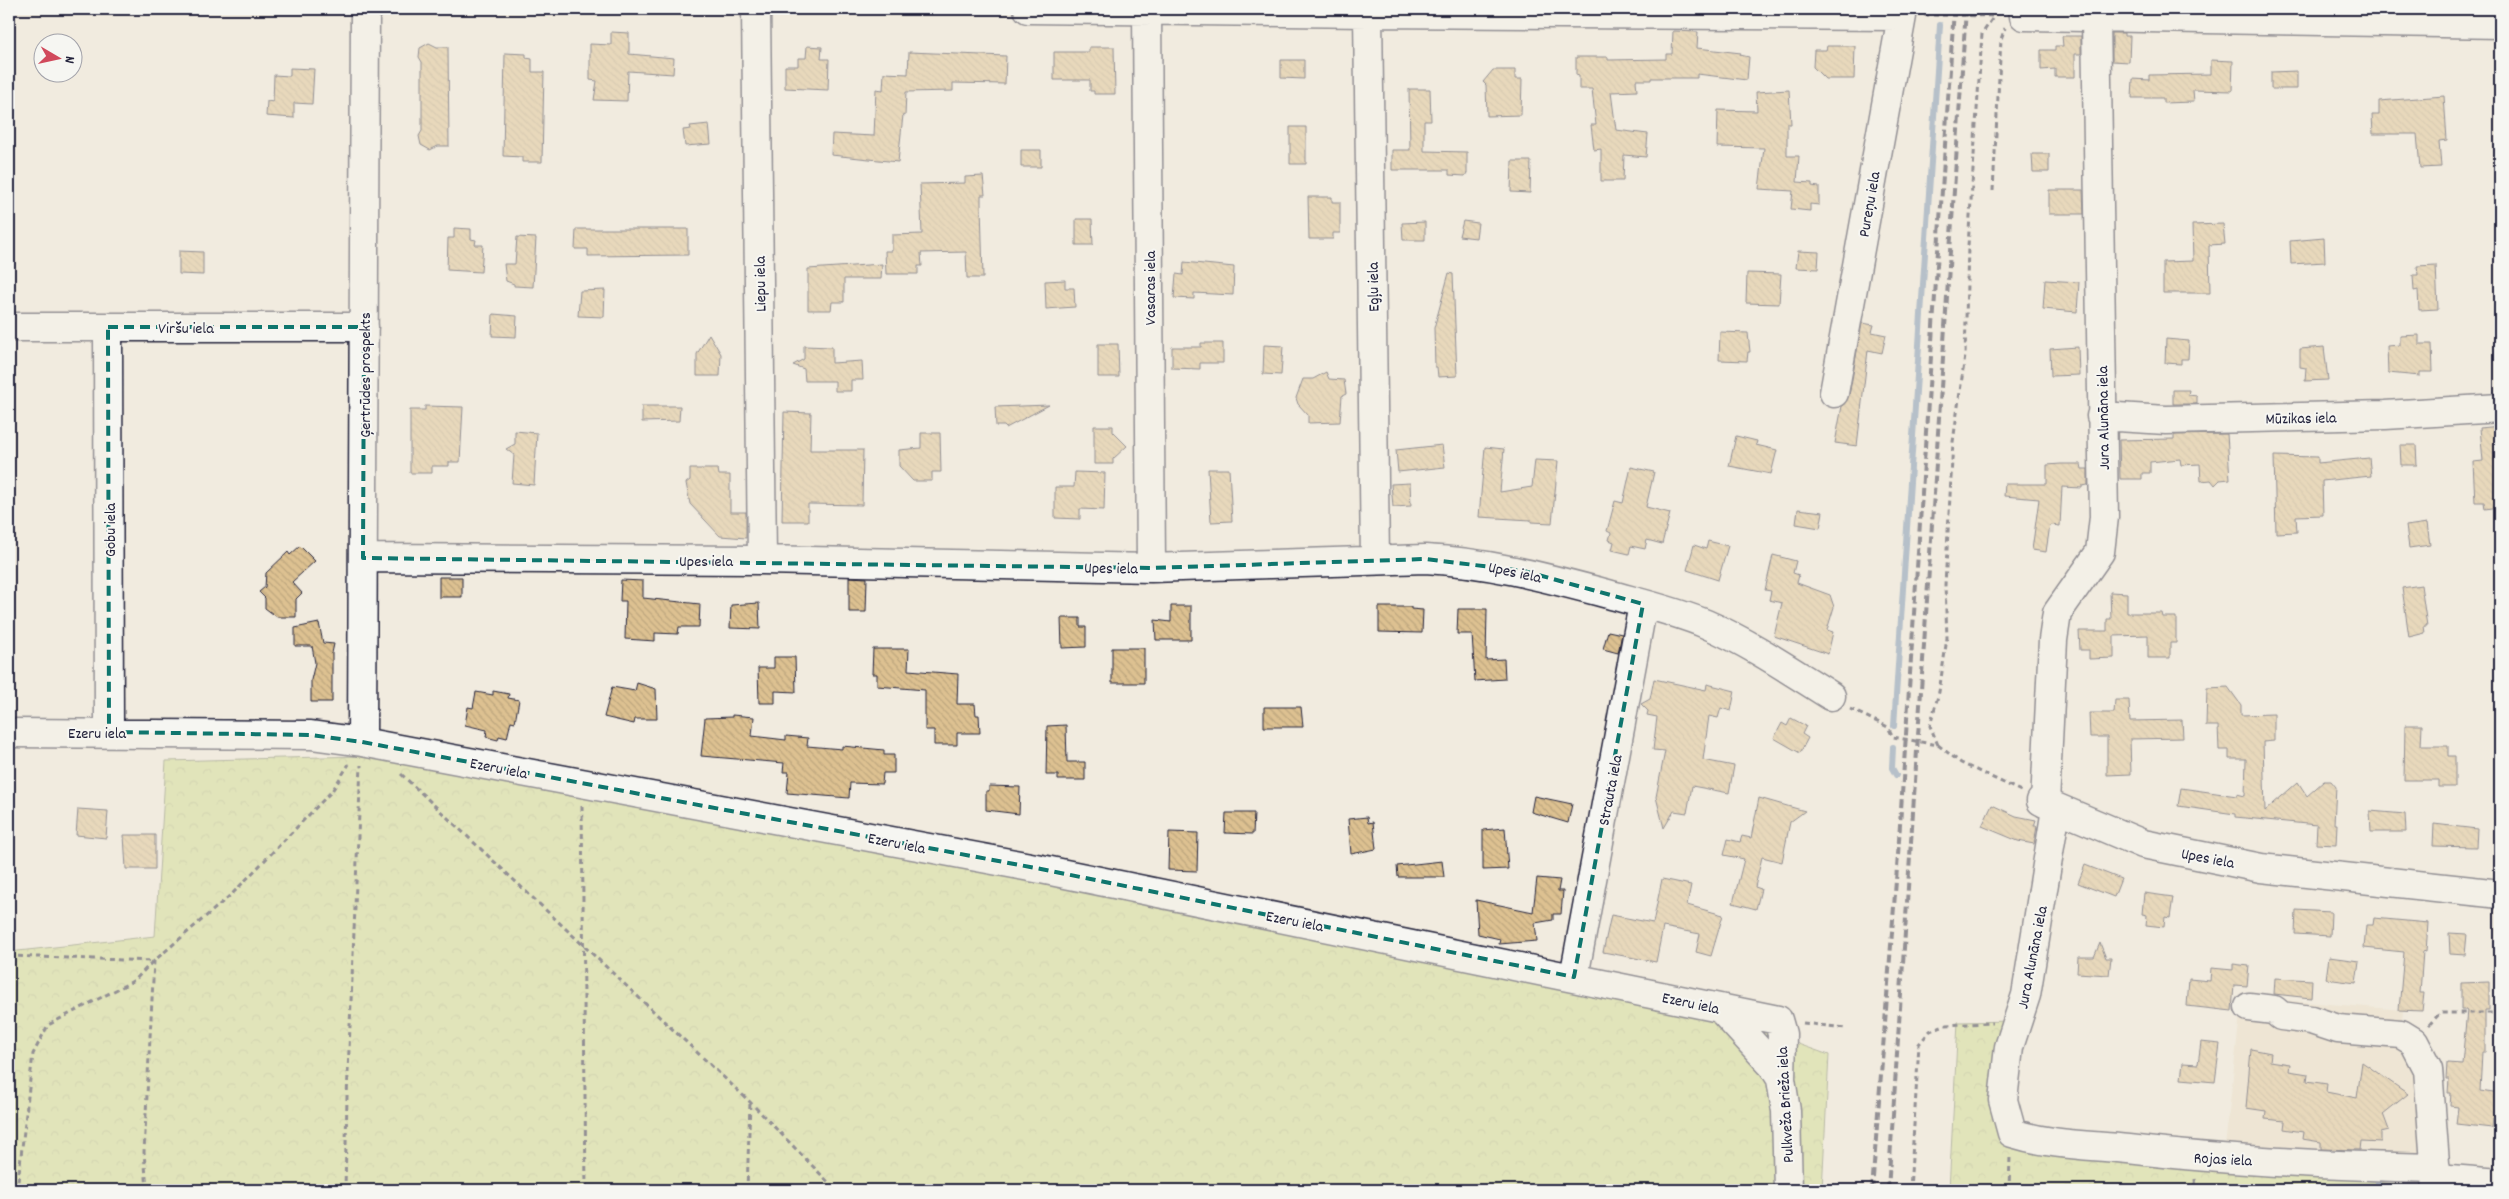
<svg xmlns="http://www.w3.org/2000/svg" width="2509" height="1199" font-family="Dekko,sans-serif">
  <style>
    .built { fill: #ebdec8 }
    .forest { fill: url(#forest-crowns); stroke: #787f65 }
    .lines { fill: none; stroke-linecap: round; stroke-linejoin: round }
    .stream { stroke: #6f8cb0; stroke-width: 6 }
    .building { fill: url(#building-back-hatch); stroke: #22223b }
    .minor-casing { stroke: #22223b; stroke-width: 31 }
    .path { stroke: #22223b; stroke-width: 3; stroke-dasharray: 5 4; stroke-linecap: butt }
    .minor { stroke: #f6f6f2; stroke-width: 28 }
    .rail { stroke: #22223b; stroke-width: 4; stroke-dasharray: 8 4; stroke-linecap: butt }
    .marked { fill: none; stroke: #0f766e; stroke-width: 4; stroke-dasharray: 10 6; stroke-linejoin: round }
    .labels { text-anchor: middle; stroke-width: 4; stroke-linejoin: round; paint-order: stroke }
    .street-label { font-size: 16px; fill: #22223b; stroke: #f6f6f2 }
  </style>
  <defs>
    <pattern id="forest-crowns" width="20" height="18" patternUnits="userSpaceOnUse" patternTransform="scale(1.25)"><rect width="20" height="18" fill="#cfdc8f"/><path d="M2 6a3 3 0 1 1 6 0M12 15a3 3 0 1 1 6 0" fill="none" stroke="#b1bc7c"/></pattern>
    <pattern id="building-back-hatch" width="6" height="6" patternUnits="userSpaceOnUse" patternTransform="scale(1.25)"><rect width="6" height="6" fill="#ddc191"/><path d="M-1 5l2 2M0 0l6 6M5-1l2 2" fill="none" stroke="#bda67e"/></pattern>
  </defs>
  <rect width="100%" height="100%" fill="#f1ebdf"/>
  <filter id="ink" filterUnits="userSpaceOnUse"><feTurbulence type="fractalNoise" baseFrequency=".02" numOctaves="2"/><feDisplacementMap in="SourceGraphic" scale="10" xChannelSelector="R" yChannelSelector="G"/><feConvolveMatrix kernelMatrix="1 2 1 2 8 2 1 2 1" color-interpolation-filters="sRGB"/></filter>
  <g filter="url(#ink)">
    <!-- built -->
    <path class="built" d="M2242,997L2403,1010L2401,1034L2415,1051L2422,1160L2225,1147Z"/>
    <!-- forest -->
    <path class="forest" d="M402,755L1694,1007L1829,1055L1822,1190H9V952L155,936L166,761Z
      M2018,1021L2012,1133L2423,1188V1190H1949L1958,1022Z"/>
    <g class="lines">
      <!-- stream -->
      <path class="stream" d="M1894,726L1940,25
        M1893,747L1892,768L1896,775
        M2378,1175V1190"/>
    </g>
    <!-- building -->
    <path class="building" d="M1673,31L1698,32L1697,48L1741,53L1740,55L1749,57L1747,80L1697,74V78H1651V80H1636L1637,91L1611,92L1616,130L1648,134L1646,157L1624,155L1623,181H1601V149L1594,150L1591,125H1596L1592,89H1579V76L1576,75V57H1608V60L1666,59V54H1672Z
      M611,32L629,33V54L674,58L673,74L628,71L627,101L594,100L597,81L590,80V44L611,45Z
      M2112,33H2124V36H2130L2129,62L2112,61Z
      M2062,36H2081V54H2075V77H2055V69L2041,70V50H2055V46H2063Z
      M429,43L437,47H448L449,146H438L430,150L421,145L419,136L422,131V62L419,57L420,48Z
      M807,46L822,47L821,59H829L828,90L785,88V66H798V58H806Z
      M1827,46H1855L1854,79H1825L1813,67L1814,50H1826Z
      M1089,47H1114L1115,94H1094V91H1090V80H1054V52H1089Z
      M909,52L1006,56L1005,84L953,83V91L906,92L905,116L903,115L898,162L831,155L832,134L874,136L876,89L883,90L884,73L908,74Z
      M505,53L526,54V58L532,59V72H544L542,162H522V157L503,156Z
      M1281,60H1304V79L1281,78Z
      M2211,60L2233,61L2232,91L2193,90L2194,102L2163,103V98H2132L2133,79L2149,80V75L2211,74Z
      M290,68L314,69L312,104L294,103V118L266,116L267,101L273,102L274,75L290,76Z
      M1493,70H1515V79H1522L1521,115L1487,116L1486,85L1483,82Z
      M2297,71V89H2271V72Z
      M1409,89H1430L1431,121H1424V151L1467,152V173L1465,176L1449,175V170H1392V150H1410Z
      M1789,90L1791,124H1787V156H1799L1797,182L1812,183V186L1819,187V205L1810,204V211L1791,209L1793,191L1759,189L1764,148L1717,147L1718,110L1757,111L1756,92Z
      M2444,96L2447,140L2439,141L2441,167L2420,168L2417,134H2373L2372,115H2379V101Z
      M709,124L711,144L685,146L683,130L691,129L690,126Z
      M1290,127H1306V164H1290Z
      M1021,150H1041V167H1021Z
      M2032,154H2049V172H2033Z
      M1512,161H1531L1530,193L1511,192Z
      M983,176L985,195H981V204L983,278H967L966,252L921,253L922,266H918V274H886L885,251H892V235L922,234L920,184L965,183V177Z
      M2049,190H2083L2084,214H2049Z
      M1308,197H1332V202H1340V233H1333V239H1309Z
      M1076,219H1092L1093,245H1076Z
      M1463,221L1478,223L1476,238L1459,236Z
      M1425,222V240H1403L1402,223Z
      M2223,224L2225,244L2209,245L2210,293H2163V262L2193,261L2192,225Z
      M454,228L471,229V239L476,240L475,245H483L481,272L447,270L448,238H454Z
      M576,229H688V255L588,256V249H575Z
      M517,237L536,238L533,287L514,286V284L506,281L504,264H515Z
      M2324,238L2325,262L2291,264L2290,241Z
      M179,251L203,252V275L179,274Z
      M1798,251L1819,252L1818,269L1796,268Z
      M1184,262L1234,267L1233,295L1194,293V299L1174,298L1176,274L1183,275Z
      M882,264L881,279H844V302H832L831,310H808V269Z
      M2436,265L2438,309L2419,310L2418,290L2414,291L2413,275H2418L2417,266Z
      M1449,273L1453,274L1457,376L1438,377L1437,367H1435L1434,328Z
      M1747,273L1781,274L1779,304L1746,303Z
      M1065,280V288H1074L1075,307L1046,309L1045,281Z
      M2045,280L2079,282L2077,312L2043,309Z
      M605,290L604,317L578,316L580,291Z
      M493,314L517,316L516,337L492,336Z
      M1862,323L1874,325L1872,332L1886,335L1882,353L1868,350L1857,446L1835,443L1842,406L1849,396Z
      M1720,332L1748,333L1750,352H1748L1747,361L1719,360Z
      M709,334L721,354L720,376H697V354Z
      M2419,335V344H2432L2433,372H2420V376L2388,373L2387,346L2400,345V336Z
      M2166,339L2189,341L2188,359H2181V364L2165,363Z
      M1201,343H1223V363H1200V369L1172,368V347H1201Z
      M1098,344H1118L1119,377H1098Z
      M1264,345L1283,346L1281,375L1263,374Z
      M804,346L832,347V363L862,361L863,380H851V391H835V381H805L804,369L793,365L804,359Z
      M2078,347L2079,375L2051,376L2050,349Z
      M2324,347L2328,380L2305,381L2306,368L2300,367V349Z
      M1326,372L1329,379L1344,380L1346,394L1342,396L1340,422L1308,423V415L1298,404L1296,398L1303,379H1313Z
      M2173,390H2189L2188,395L2197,396V404H2173Z
      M1049,405L1006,428L1004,426H996L995,407Z
      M425,406L463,407L460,462H449V466H432V473H410V410H425Z
      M642,406H680L679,421L642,422Z
      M784,412L811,413L810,450H863L862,505L808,504V521H782Z
      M1094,426H1113V432L1127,446L1113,459V464H1094Z
      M2500,426V507L2485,509L2484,502H2475L2473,462L2483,461L2480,428Z
      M515,431L537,433L534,485L512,483L514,455L506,449L515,444Z
      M921,433H940L941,472H932V481H913L899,466V450L921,448Z
      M2227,434L2230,479L2220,480L2215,485L2211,480L2201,481L2200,464L2181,465L2180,459L2150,462V473H2142V479H2120L2119,440L2174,439V435Z
      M1736,436L1757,441L1756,445L1777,450L1771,474L1729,466Z
      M1442,445L1445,467L1398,472L1396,450Z
      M2400,445H2416L2417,465H2401Z
      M1485,447L1504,449L1500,492L1532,487L1535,460L1558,461L1552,523L1531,522V520L1479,517Z
      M2274,456L2318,457V463L2369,458L2371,476L2322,481L2323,515L2296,516L2297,532L2276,533Z
      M2061,464H2081L2082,469H2088V485L2082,486V488L2062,487L2060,526L2050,525L2046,552L2032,550L2039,499L2004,496L2005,484H2047V465Z
      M1631,467L1654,472L1646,507L1670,513L1662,544L1647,540L1645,549L1631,546L1629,554L1612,550L1614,542L1609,540L1611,533L1607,531L1615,501L1623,503Z
      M690,469H718L719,475H730V512H746V538L720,536L690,504L686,483L690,480Z
      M1208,469H1229L1232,521L1211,522Z
      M1075,472L1105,473L1104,510L1080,509V519L1055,518V487H1074Z
      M1410,483L1411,506L1393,507L1391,484Z
      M1798,509L1823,512L1820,528L1796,524Z
      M2427,523L2430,545L2409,548L2406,526Z
      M1708,541L1728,546L1718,580L1687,570L1694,545L1706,549Z
      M300,546L315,561L292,582L302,593L296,599V617H277L265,608V598L259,592L265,587L266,573L288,552L290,555Z
      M1773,555L1796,561L1793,573L1799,575L1797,583L1830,595L1834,607L1827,630L1833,632L1828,654L1774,636L1782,603L1769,600L1771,591L1765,590Z
      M439,577H462V597H439Z
      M849,577L867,578L866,612H849Z
      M621,580L643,581V598L700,604L699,627H679L678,634L655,633V641L625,639L626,601H620Z
      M2421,585L2427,626H2424L2425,633L2409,637L2402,588Z
      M2110,592L2127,593V613H2162L2163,617H2176V643H2170V658H2148V635L2114,636V658L2089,659V650H2080L2079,631H2107V619H2111Z
      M759,603L760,629L730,628L731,605Z
      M1171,606H1191V640H1156L1155,620L1171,622Z
      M1379,607H1411V609L1423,610L1422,633L1379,632Z
      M1458,609H1487L1486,660L1504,659L1505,679L1475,681L1472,634H1457Z
      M1061,618H1080V627H1086V647L1062,648Z
      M319,623L323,643L334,644L332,653V702H311V680L315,663L312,646H295V628Z
      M1608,631L1622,634L1618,653L1603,649Z
      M1112,648H1144V683H1112Z
      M873,649H909L908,670L958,674L957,704H975L976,715H979L980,733H957V745H934V730H925V690L877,686V674H872Z
      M774,657H795L796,692L775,691V703H759L758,668H774Z
      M1654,679L1706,690L1707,684L1735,691L1731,711L1721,708L1718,718L1709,716L1703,760L1734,766L1729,793L1692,786L1687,813L1674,811L1664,828L1656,797L1665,751L1653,750L1657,717L1647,715L1648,711L1641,704L1650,699Z
      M637,683L656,689L657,719H635L634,724L604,717L612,687L635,691Z
      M2228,687L2241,705V715L2274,714V741L2263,742L2265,811L2298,782L2307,796L2324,781H2331L2336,787L2334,824H2337L2336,845L2316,844L2317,825L2235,817V814L2178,806L2181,788L2237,796V794L2245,796L2246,759H2229V750H2219L2218,726H2206L2207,688Z
      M493,691L509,694L508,698L519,700L515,722L511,721L507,738L499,736L498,740L486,737L487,730L465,725L468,707L473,708L476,692L493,695Z
      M2115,700H2129L2130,721L2182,720L2183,738L2130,739L2131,774L2107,775V737H2090L2089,713H2114Z
      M1264,707H1301L1303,727H1264Z
      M732,715L754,717L752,736L786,740V736L808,738L807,746L842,749V746L884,750V755H894V773H883L882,784L850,783L849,798L787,793L789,772H783L784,763L701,756L705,718L732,717Z
      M1791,718L1806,726L1802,734L1808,738L1800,753L1774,738L1782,723L1787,726Z
      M1066,725L1067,762H1085V780H1058V775H1046L1047,726Z
      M2405,725H2422L2421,746H2448V756H2455V787H2438V780H2404Z
      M989,786L1020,787L1019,814L986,810V791H989Z
      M1534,796L1572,804L1568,823L1531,812Z
      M1759,798L1805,811L1790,822L1782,862L1762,857L1755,887L1761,889L1756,909L1733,903L1744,859L1724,855L1728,839L1740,842L1742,836L1751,838Z
      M1992,805L2016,816L2036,820L2034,826H2037L2034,844L2018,841L1982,826Z
      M78,809L108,811L106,838L76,835Z
      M2370,811L2405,814L2406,832H2371Z
      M1226,813H1254L1253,834L1225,833Z
      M1367,817L1368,823L1373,822L1376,849L1351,854L1348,819Z
      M2434,824L2477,829L2476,847L2433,846Z
      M1505,828L1508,869L1483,870V830Z
      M1169,832L1198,833L1197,871L1168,870Z
      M124,835H155V869H126Z
      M1442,861L1444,877H1398L1397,866Z
      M2085,865L2121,879L2114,897L2078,883Z
      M1537,878L1560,880L1558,891H1563L1561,914H1553V920L1535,923L1537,941L1499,944L1500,939L1478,934L1476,900L1533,912Z
      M1662,879L1691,885L1687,905L1723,915L1711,956L1696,952L1700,934L1663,927L1656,962L1603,952L1611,915L1653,923Z
      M2144,893L2173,897L2170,918L2165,917L2164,927L2146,925L2147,915L2142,914Z
      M2296,910L2331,912L2330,936L2295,934Z
      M2374,918L2428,923L2426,952L2423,951L2420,993H2424L2422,1011L2399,1010L2404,952L2364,948L2366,925H2373Z
      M2449,933L2467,934L2465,955L2450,954Z
      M2100,943L2106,958H2111L2109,975L2077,973L2078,957H2094Z
      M2329,957L2359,961L2356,983L2326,979Z
      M2233,964L2249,966L2247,986L2234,985L2232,1011L2187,1006L2189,979L2210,981L2211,968L2233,970Z
      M2275,978L2312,980L2311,998L2274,994Z
      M2489,982V1010H2485V1053H2482L2480,1091L2500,1094L2498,1118H2493L2492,1128L2456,1124L2458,1107L2450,1106L2451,1093H2448L2449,1079H2446L2447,1063L2462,1064L2467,1010H2461V983Z
      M2201,1042L2220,1044L2215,1082L2181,1079L2183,1063L2198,1064Z
      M2251,1049L2271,1053L2270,1061L2290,1064L2289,1071L2308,1074L2307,1081L2327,1084L2326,1092L2357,1098L2362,1062L2408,1094L2383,1114L2389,1130L2381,1132V1142L2361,1141L2360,1150L2321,1149V1142L2302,1139L2303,1132L2284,1129L2285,1121L2265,1119L2266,1111L2246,1108Z"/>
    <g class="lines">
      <defs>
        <path id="minor" d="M756,9L762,560
          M1028,9L1368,13L1902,16L1834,393
          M1147,9L1151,568
          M2023,9L2024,16L2500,24
          M1368,13L1375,560
          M9,327H364
          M108,327L109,732
          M2101,416L2166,420L2385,415L2500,408
          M363,558L762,560L1151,568L1425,559C1489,562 1547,578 1608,594C1640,603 1675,611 1706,624C1750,643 1791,671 1831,696
          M9,733L311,735L362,742L1041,869L1778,1020L1782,1034L1781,1079L1786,1111L1788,1190
          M362,742L365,9
          M2041,801L2143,844L2261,868L2500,894
          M2045,803L2053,640L2057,613L2100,552L2104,517L2096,19
          M2056,809L2026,995L2009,1047L2003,1100L2012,1133C2050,1145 2088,1145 2128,1149C2230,1161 2333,1166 2436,1168
          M1574,977L1643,604
          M2249,1007L2274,1010L2281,1016L2311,1020L2338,1029L2401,1034L2414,1042L2428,1069L2437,1190
          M1720,1008L1773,1066L1781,1079
          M2437,1178L2500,1183"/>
      </defs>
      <!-- minor casing -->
      <use href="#minor" class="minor-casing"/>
      <!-- path -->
      <path class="path" d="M1924,15L1996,16
        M1993,191L2001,39L2005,28
        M1850,709L1888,727L1893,737L1938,745L1961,763L2021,791
        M1938,745L1930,726L1939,692L1947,638L1945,585L1953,442L1965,356L1968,246L1982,34L1994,16
        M401,774L750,1102L836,1190
        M582,806L586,1190
        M9,956L153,961
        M1803,1023L1845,1028
        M2429,1025L2440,1013H2500
        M2195,1179L2196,1190
        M17,1190L33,1054L48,1025L135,980L153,961
        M147,1190L144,1152L154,961L233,893L332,791L349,764
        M345,1190L347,1097L361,765
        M747,1190L750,1102
        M1910,1190L1919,1044L1930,1031L1944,1025L1992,1023
        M2009,1190L2010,1156"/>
      <!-- minor -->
      <use href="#minor" class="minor"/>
      <!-- rail -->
      <path class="rail" d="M1872,1190L1898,855L1954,9
        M1888,1190L1966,9"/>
    </g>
  </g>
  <!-- marked area -->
  <path d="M0 0H2509V1199H0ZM108,327H364L363,558L1151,568L1425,559L1524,571L1643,604L1574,977L1041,869L362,742L311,735L109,732Z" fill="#f1ebdf" fill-opacity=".55" fill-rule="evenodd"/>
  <path class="marked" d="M108,327H364L363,558L1151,568L1425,559L1524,571L1643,604L1574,977L1041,869L362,742L311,735L109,732Z"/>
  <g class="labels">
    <!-- street labels -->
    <g class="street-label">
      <text transform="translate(1868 204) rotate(-80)" y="6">Pureņu iela</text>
      <text transform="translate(759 284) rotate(-91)" y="6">Liepu iela</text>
      <text transform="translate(1372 287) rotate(-91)" y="6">Egļu iela</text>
      <text transform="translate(1149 288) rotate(-90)" y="6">Vasaras iela</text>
      <text x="186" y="333">Viršu iela</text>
      <text transform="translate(364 375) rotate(-90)" y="6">Ģertrūdes prospekts</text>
      <text transform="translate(2301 417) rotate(-1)" y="6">Mūzikas iela</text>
      <text transform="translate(2102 418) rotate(-91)" y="6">Jura Alunāna iela</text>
      <text transform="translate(109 530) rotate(-90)" y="6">Gobu iela</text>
      <text x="706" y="566">Upes iela</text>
      <text transform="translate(1111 567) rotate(1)" y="6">Upes iela</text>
      <text transform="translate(1515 571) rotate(12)" y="6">Upes iela</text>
      <text x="97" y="738">Ezeru iela</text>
      <text transform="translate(499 767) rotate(11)" y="6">Ezeru iela</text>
      <text transform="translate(1609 790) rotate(-79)" y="6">Strauta iela</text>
      <text transform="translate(897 842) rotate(11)" y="6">Ezeru iela</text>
      <text transform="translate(2208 857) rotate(11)" y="6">Upes iela</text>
      <text transform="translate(1295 920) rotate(11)" y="6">Ezeru iela</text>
      <text transform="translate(2031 957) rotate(-79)" y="6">Jura Alunāna iela</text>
      <text transform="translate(1691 1002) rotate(12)" y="6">Ezeru iela</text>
      <text transform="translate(1784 1105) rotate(-93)" y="6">Pulkveža Brieža iela</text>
      <text transform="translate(2223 1158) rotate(3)" y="6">Rojas iela</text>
    </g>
  </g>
  <!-- margin -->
  <rect width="2509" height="1199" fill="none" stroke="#f6f6f2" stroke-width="30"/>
  <rect x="15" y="15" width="2479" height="1169" fill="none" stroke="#22223b" stroke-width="2" filter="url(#ink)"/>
  <!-- north arrow -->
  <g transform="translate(58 58) rotate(99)"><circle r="24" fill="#f6f6f2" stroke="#a1a1a9"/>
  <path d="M0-4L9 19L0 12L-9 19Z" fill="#d1495b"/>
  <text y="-8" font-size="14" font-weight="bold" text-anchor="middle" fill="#22223b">N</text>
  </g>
</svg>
